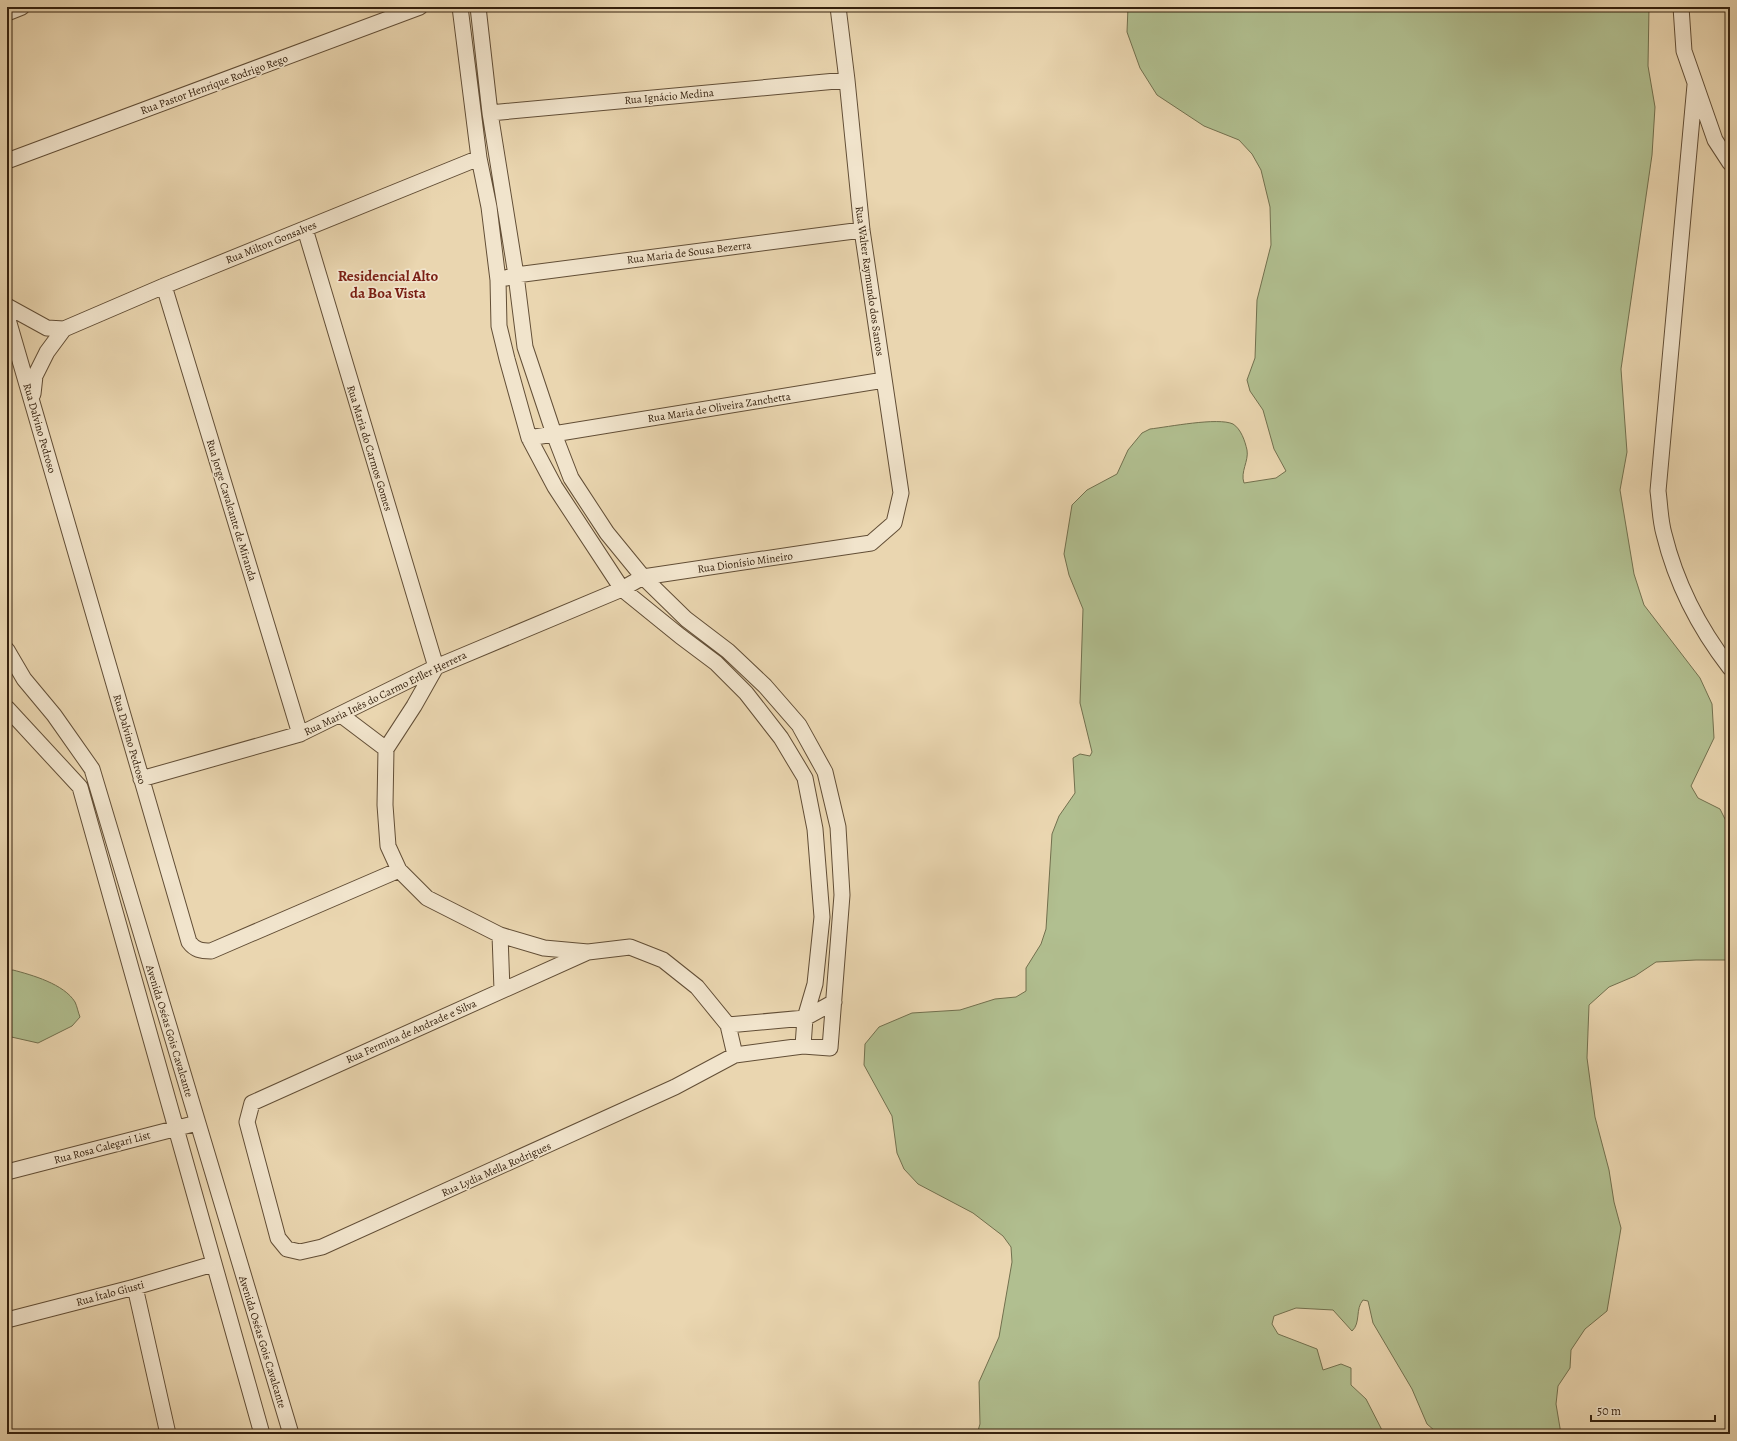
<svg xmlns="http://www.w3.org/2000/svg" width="1737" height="1441" font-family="Alegreya,serif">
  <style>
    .green { fill: #b1bf90; stroke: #72704e }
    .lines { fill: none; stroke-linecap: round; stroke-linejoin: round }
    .minor-casing { stroke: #624e36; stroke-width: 17 }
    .minor { stroke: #f1e4cc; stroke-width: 15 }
    .labels { text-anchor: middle; stroke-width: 3.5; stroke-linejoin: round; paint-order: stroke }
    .street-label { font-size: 11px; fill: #34200d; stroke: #f1e4cc }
    .district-label { font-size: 15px; font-weight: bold; fill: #7a1f14; stroke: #f1e4cc }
  </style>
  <rect width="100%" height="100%" fill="#ead6b0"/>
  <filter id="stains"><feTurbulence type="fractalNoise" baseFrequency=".005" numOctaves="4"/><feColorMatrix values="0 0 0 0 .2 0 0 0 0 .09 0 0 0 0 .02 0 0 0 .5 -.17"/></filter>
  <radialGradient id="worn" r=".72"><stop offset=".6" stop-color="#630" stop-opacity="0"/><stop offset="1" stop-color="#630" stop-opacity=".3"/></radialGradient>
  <!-- green -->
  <path class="green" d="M1128,7H1649L1648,66L1655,107L1652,155L1621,369L1627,452L1620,490L1634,574L1644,605L1700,678L1712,704L1714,738L1691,786L1698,798L1720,809L1730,829V960H1696L1656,962L1635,976L1609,987L1589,1005L1587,1058L1595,1117L1609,1170L1614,1202L1621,1228L1607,1311L1585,1329L1571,1350L1570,1368L1558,1386L1556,1404L1561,1434H1444L1435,1431L1427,1424L1412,1389L1373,1323L1368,1301L1363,1300C1355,1309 1361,1323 1352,1331L1333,1310L1296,1308L1274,1316L1272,1324L1278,1334L1317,1349L1323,1370L1341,1364L1351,1368V1385L1366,1399L1384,1434H977L980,1424L979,1382L999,1337L1012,1262L1011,1247L1003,1236L973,1213L918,1184L904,1169L897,1153L892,1116L864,1065L865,1044L879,1027L912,1013L960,1010L995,999L1016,997L1026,991V968L1041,944L1046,929L1052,834L1059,816L1075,793L1073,758L1080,754L1090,756L1092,752L1080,703L1083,609L1069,575L1064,554L1072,505L1087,490L1117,474L1128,450L1142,433L1150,429C1168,427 1218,417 1233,424C1241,429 1245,441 1247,450C1249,461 1240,472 1244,483L1276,478L1286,471L1274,449L1263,410L1250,391L1247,380L1255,358L1257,300L1271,245L1270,207L1261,170L1252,154L1239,140L1204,126L1157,95L1140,68L1127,32Z
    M13,970C32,975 64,984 75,1002C77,1006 78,1012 80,1017L72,1026L38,1043L7,1036V971Z"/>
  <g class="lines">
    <defs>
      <path id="minor" d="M460,7L479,158L489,207L498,280L499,326L507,359L529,438L555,487L622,589L680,636L716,663L746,693L781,738L805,778L815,829L822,917L815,984L805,1018L803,1046
        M478,7L490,113L516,275L525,347L554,434L571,478L607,533L643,577L686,619L728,651L765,686L799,725L825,772L838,827L842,895L830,1048L803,1046L735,1055L675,1087L322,1247L300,1252L287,1249L278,1238L247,1122L252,1103L588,952
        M1681,7L1684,51L1715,140L1730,163
        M7,13L22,7
        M1695,85L1658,491C1660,505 1660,520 1664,534C1676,583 1699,628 1730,668
        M490,113L847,80
        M7,161L420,7
        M305,229L436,667L414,706L386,749L385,805L388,846L399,870L427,898L500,935L544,948L588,952L630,947L663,960L697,987L728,1025L735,1055
        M506,278L516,275L862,230
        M164,286L300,734
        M7,306L47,328L64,329L164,286L479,158
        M7,316L189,942C195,950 201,951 211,951L399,870
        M33,394L35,376L47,352L64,329
        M529,438L884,380
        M7,650L24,679L54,715L92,769L291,1434
        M7,708L80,787L262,1434
        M341,715L386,749
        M141,779L300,734L436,667L622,589L643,577L871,543L894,523L901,493L862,230L847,80L838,7
        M500,935L502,990
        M728,1025L805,1018L834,1002
        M7,1172L197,1123
        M135,1287L168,1434
        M7,1320L135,1287L213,1264"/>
    </defs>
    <!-- minor casing -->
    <use href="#minor" class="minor-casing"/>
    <!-- minor -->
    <use href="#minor" class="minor"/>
  </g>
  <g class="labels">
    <!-- street labels -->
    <g class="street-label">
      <text transform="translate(214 84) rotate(-20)" y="4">Rua Pastor Henrique Rodrigo Rego</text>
      <text transform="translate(669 96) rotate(-5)" y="4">Rua Ignácio Medina</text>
      <text transform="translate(271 242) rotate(-22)" y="4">Rua Milton Gonsalves</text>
      <text transform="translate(689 252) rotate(-7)" y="4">Rua Maria de Sousa Bezerra</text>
      <text transform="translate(870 281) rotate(82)" y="4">Rua Walter Raymundo dos Santos</text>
      <text transform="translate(719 407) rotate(-9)" y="4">Rua Maria de Oliveira Zanchetta</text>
      <text transform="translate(40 428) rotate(74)" y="4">Rua Dalvino Pedroso</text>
      <text transform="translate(370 448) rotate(73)" y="4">Rua Maria do Carmos Gomes</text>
      <text transform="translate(232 510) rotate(73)" y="4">Rua Jorge Cavalcante de Miranda</text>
      <text transform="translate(745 562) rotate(-8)" y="4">Rua Dionísio Mineiro</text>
      <text transform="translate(385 693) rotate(-26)" y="4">Rua Maria Inês do Carmo Erller Herrera</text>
      <text transform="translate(130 739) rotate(74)" y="4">Rua Dalvino Pedroso</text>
      <text transform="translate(170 1031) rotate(73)" y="4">Avenida Oséas Gois Cavalcante</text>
      <text transform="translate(411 1031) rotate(-24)" y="4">Rua Fermina de Andrade e Silva</text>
      <text transform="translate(102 1147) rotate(-15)" y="4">Rua Rosa Calegari List</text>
      <text transform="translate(496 1169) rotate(-24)" y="4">Rua Lydia Mella Rodrigues</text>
      <text transform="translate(110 1293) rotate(-15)" y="4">Rua Ítalo Giusti</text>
      <text transform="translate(263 1342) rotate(73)" y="4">Avenida Oséas Gois Cavalcante</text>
    </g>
    <!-- district labels -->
    <g class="district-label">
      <text x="388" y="281">Residencial Alto<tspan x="388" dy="17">da Boa Vista</tspan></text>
    </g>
  </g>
  <!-- margin -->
  <rect width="1737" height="1441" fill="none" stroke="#ead6b0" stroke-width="24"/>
  <rect x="8" y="8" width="1721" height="1425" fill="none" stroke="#34200d" stroke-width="2"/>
  <rect x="12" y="12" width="1713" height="1417" fill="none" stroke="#34200d"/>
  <!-- scale -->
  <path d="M1591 1415v6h124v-6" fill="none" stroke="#34200d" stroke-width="2"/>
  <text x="1597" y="1415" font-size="12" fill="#34200d" stroke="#f1e4cc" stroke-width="3" paint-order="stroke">50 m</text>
  <rect width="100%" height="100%" filter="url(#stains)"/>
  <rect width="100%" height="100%" fill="url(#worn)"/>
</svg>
